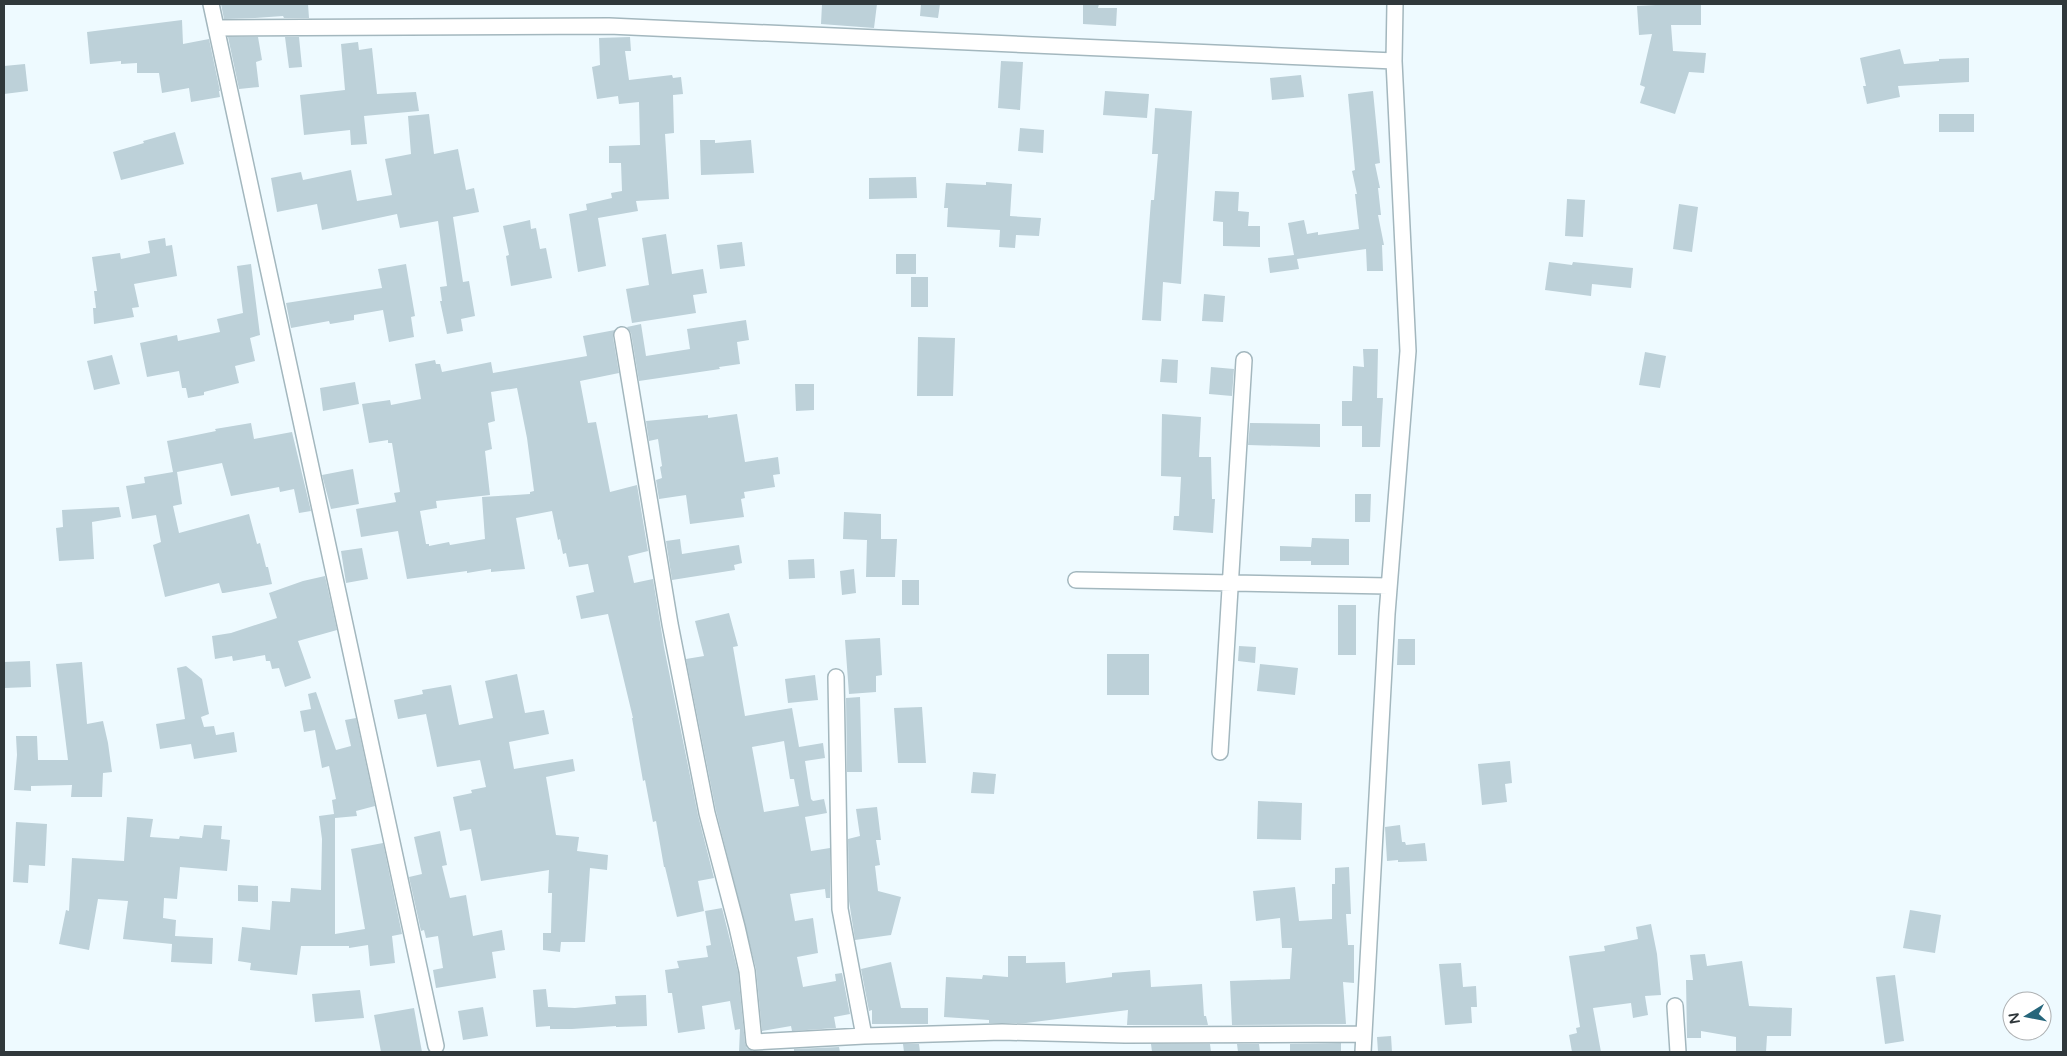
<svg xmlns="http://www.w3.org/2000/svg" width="2067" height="1056" font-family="'Varela Round',sans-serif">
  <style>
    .building { fill: #bdd1d9; fill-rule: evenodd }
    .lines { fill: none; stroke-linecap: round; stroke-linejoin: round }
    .street-casing { stroke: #a3b7be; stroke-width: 18 }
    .street { stroke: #fff; stroke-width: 15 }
  </style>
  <rect width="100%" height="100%" fill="#eefaff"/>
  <!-- building -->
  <path class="building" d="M221,4H308L309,18H284L283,16L255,18L224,19Z
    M822,4H877L874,28L821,24Z
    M921,4H940L938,18L920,16Z
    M1083,4H1099L1098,8H1117L1116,26L1083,24Z
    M1674,4H1701V25H1671L1673,51L1706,53L1704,73L1689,72L1675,114L1640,103L1645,87L1640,85L1652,34L1639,35L1637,6Z
    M182,20L183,44L209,39L220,91H219L220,97L191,102L189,88L162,93L159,73H137V63L121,64V61L90,64L87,32Z
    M228,37H258L262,60L256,62L259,87L239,89Z
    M285,37H299L302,67L289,68Z
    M630,37L631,51H625L629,80L672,75L673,78L681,77L683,94L673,95L674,133L665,134L669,199L636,201L638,211L598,218L606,266L578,272L569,214L587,210L586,204L612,198L611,193L622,191L621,163H609V146L640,145L639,102L619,104L618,96L597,99L592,67L600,65L599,38Z
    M358,42L359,50L372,48L377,94L416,92L419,111L364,116L367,144L351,145L350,130L304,135L300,95L345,90L341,44Z
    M1900,49L1904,64L1939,61V59L1969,58V82L1898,86L1900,97L1867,104L1863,86H1866L1860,58Z
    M1001,61L1023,62L1020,110L998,108Z
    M25,64L28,91L4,94V66Z
    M1301,75L1304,97L1272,100L1270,78Z
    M1105,91L1149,94L1147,118L1103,115Z
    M1373,91L1380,163L1375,164L1380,188H1378L1381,215H1378L1384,245H1382L1383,271H1367L1366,249L1297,259L1299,269L1270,273L1268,258L1294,255L1288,223L1304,220L1307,234L1318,232V235L1359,229L1355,194H1357L1352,171L1355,170L1348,94Z
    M1155,108L1192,111L1181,284L1163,282L1161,321L1142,320L1151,200H1154L1158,154H1152Z
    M429,114L434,154L458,149L466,190L474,188L479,212L453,217L463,282L469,281L475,316L461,319L463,331L447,334L440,301H442L440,287L447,286L438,221L400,228L397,214L322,230L317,204L277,212L271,178L301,172L303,180L351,170L357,201L392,195L385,159L411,154L408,116Z
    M1939,114H1974V132H1939Z
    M1020,128L1044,130L1043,153L1018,151Z
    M175,132L184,164L121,180L113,152L144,143L143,141Z
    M700,140H715V143L751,140L754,173L701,175Z
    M916,177L917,198L869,199V178Z
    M986,182L1012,184L1010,216L1041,218L1039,236L1016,235L1015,248L999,247L1000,230L947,227L948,208H944L946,183L986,185Z
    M1215,191L1239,192L1238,211L1249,212L1248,226H1260V247L1223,246V222L1213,221Z
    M1567,199L1585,200L1583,237L1565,236Z
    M1679,204L1698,207L1692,252L1673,249Z
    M530,220L531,229L536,228L540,249L546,248L552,278L511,286L506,256L509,255L503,226Z
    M666,234L672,274L703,269L707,293L693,295L696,313L632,323L626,289L649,285L642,238Z
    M165,238L166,246L172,245L177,276L134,284L139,307L132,308L134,317L94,324L93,308H96L94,291H97L92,257L120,253L121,259L150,253L148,241Z
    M742,242L745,266L720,269L717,245Z
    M896,254H916V274H896Z
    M1549,262L1572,265L1573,262L1633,268L1631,288L1592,284L1591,296L1545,290Z
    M251,264L260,335L250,338L255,361L235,366L239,383L204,392V395L188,398L186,388H182L179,371L147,377L140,343L177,335L178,341L220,332L217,319L243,313L237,266Z
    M406,264L415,316L411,317L414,337L389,342L383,310L354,315V320L330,324L329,321L291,328L286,303L382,288L378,269Z
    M911,277H928V307H911Z
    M1204,294L1225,296L1223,322L1202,321Z
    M746,320L749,340L737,342L740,364L719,367L720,369L639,381L631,333L627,327L641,324L646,356L690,349L687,329Z
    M615,330L613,337L619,373L580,381L588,423L596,422L610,492L637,485L648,551L628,556L634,583L653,579L664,647L698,815L714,878L698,881L704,911L677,917L665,867H664L656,821L653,822L645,780L643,781L632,718H633L608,614L581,619L576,596L594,592L588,564L569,567L566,553L563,554L560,539L558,540L552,511L516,518L525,569L491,572V569L467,573V571L407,579L398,531L361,537L356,509L396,502L394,493L400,492L392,443H388V440L369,443L362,404L390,400L391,405L421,399L415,364L435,360L436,364H440L442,372L491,362L493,373L526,367L587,356L583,336ZM517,388L527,438L534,491L530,492V494L482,497L485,539L450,545L449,542L429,546V544H426L420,511L437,508L436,501L490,495L485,451L492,449L488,423L495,421L491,392Z
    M918,337L955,338L953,396H917Z
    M1363,349H1378L1377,398H1383L1380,447H1362V426H1342V401H1352L1353,366L1364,367Z
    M1645,352L1666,356L1660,388L1639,385Z
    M112,355L120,384L94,390L87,361Z
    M1162,359L1178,360L1177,383L1160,382Z
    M1211,367L1234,369L1232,396L1209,394Z
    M355,382L359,404L323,411L320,388Z
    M795,384H814V410L796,411Z
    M737,414L745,462L778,457L780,474L773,475L775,487L744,492L745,498L741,499L744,517L690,524L686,495L659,499L656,480L662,478L660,467L662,466L658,439L649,441L646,421L708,415V418Z
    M1162,414L1201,417L1199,457H1211L1212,499H1215L1213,533L1173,530L1174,516H1179L1181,477L1161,476Z
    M251,423L254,439L292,432L311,511L299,513L294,489L280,492L279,487L231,496L222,463L177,472L182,504L173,506L179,533L249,514L257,544L260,543L266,567H268L272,584L224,593H222L219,583L165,597L153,545L161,542L156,515L132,519L126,486L145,483L144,477L173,472L167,441L216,431L215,429Z
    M1250,423L1320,424V447L1248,445Z
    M353,469L359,504L331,509L322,475Z
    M1355,494H1371L1370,522H1355Z
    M119,507L121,517L92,522L94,559L59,561L56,528L63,527L62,510Z
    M844,512L881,514V539H897L895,577H866L867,540L843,539Z
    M1312,538L1349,539V565H1311V561H1280V546L1311,547Z
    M680,539L682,554L739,545L742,563L734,565L735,570L672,580L666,541Z
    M362,548L368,579L346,583L341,551Z
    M814,559L815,578L789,579L788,560Z
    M854,569L856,593L842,595L840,571Z
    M325,576L337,630L298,641L311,678L285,687L279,668L272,669L270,661H266L265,655L233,661L232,656L215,659L212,636L231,633L277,618L269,593L303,581Z
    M902,580H919V605H902Z
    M1338,605H1356V655H1338Z
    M729,613L738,646L733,647L745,716L792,708L799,747L823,743L825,758L805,761L811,799L813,801L824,799L827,813L805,817L811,851L830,848V898H826L825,889L790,894L795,921L813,918L818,953L797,957L803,987L836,981L835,974L842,973L850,1014L834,1017L836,1028L792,1031L791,1026L762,1031L756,969L716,811L686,659L704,656L695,621ZM784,741L790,779H794L799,806L764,812L752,747Z
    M880,638L882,675L876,676V692L849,694L845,640Z
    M1398,639H1415V665H1397Z
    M1239,646L1256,647L1255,663L1238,661Z
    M1107,654H1149V695H1107Z
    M30,661L31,687L4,688V662Z
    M82,662L87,724L103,721L108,743L112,772L103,773L102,797H71L72,785L31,786V791L14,790L17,755L16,736H37L38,760H68L56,664Z
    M1260,664L1298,668L1295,695L1257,691Z
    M186,666L202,679L209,714L201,717L204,727L214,726L216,735L234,732L237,752L194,759L191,744L160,749L156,724L185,719L177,668Z
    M517,674L525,713L544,710L549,734L509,742L514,769L573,759L575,771L546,777L556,835L579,837L577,851L608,855L607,870L590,868L585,942H561L560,952L543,950V933H551L552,893H548L549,870L481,881L471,829L460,831L453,797L472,793L471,790L486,787L480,760L437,767L426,714L398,719L394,700L423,694L422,690L451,685L459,725L493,718L485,681Z
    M815,675L818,700L788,703L785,679Z
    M316,692L336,750L351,746L345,720L356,718L375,806L356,811L357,816L335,818V816V934L365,929L351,849L383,843L402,934L392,936L395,963L370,966L368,945L349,948V946H301L297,975L250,970L251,963L238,961L242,927L270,930L272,901L290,902L291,888L321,890L322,839L319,816L334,814L332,800L336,799L329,766L322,768L315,730L304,732L300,711L311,709L308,694Z
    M860,697L862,772H847L846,698Z
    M922,707L926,763H898L894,708Z
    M1510,761L1512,783L1505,784L1507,802L1482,805L1478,764Z
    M973,772L996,774L994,794L971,793Z
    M1258,801L1302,803L1301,840L1257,839Z
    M877,807L881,840H876L880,865L875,866L878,891L901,897L891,935L855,940L849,901L848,839L860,836L856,809Z
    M127,817L153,819L150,837L179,839L180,836L202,838L204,825L222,826L221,839L230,840L227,871L180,867L177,899L164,898L163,918L176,920L175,936L213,938L212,964L171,962L172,944L123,939L128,901L98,899L89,950L59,944L66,910L69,911L72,858L124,861Z
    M16,822L47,824L45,866L29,865L28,883L13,882Z
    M1400,825L1402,842H1405L1406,845L1425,843L1427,861L1398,862V860L1387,861L1385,827Z
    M440,831L447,865L442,866L450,898L466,895L473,936L502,930L505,950L492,952L496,978L436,988L433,970L443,968L438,936L426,938L424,930L421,931L409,877L422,874L414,837Z
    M1349,867L1351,914H1346L1348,945H1354V983L1343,982L1346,1024L1232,1025L1230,981L1290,979L1292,948H1282L1280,918L1256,921L1253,891L1295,887L1299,921L1332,919V884H1335V868Z
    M238,885L258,886V902L238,901Z
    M722,908L738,972L745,1043L747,1048L755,1052H739L740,1029L735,1030L730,1001L702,1006L705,1029L678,1033L672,993H668L665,970L679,968L677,961L708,957L706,946L711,945L705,911Z
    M1910,910L1941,915L1935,953L1903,948Z
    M1651,924L1657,954L1661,995L1645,996L1648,1015L1633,1018L1631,1003L1593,1008L1601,1052H1572L1569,1035L1577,1033L1576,1028L1580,1027L1569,956L1605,951L1604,946L1638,939L1636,927Z
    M1705,954L1707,966L1742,961L1749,1006L1792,1008L1791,1036H1767L1766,1052H1736V1037L1701,1031V1038H1687L1686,980H1693L1690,955Z
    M1008,956H1026V963L1065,962L1066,983L1112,977V973L1150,970L1151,987L1202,984L1204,1016H1206L1208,1025H1127L1128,1010L1026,1023H989V1020L944,1017L946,977L982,979L983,975L1008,977Z
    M891,962L901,1008H928V1024H872V1010L869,1011L861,969Z
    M1461,963L1463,987L1476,986L1477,1007H1471L1472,1023L1445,1025L1439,964Z
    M1895,975L1904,1041L1885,1044L1876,977Z
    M546,989L548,1007L575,1008L616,1004L615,996L646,995L647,1026L616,1027V1026L572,1029H550V1026L536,1027L533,990Z
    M360,990L364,1018L315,1022L312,994Z
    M483,1007L488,1036L463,1040L458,1011Z
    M414,1008L422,1052H381L374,1015Z
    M1391,1036L1392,1052H1378L1377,1037Z
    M1341,1043V1052H1290V1044Z
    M903,1044H919L920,1052H904Z
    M1151,1044H1210L1211,1052H1152Z
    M1237,1044H1259L1260,1052H1238Z
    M839,1047L840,1052H794V1049Z"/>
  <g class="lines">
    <defs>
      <path id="street" d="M211,4L436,1046
        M216,28L609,26L1394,61
        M622,335L670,624L707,813L737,927L747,971L754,1042L864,1036L1002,1032L1125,1035L1362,1034
        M1076,580L1388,586
        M836,677L840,909L864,1036
        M1220,752L1244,360
        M1675,1006L1678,1052
        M1363,1052L1387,614L1408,351L1394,61L1395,4"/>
    </defs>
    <!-- street casing -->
    <use href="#street" class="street-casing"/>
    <!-- street -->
    <use href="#street" class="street"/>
  </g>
  <!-- border -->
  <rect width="2067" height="1056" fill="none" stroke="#30383b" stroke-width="10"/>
  <!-- north arrow -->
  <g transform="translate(2027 1016) rotate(260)"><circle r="24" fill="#ffffff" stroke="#acafb1"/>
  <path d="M0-4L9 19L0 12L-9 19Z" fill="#26667b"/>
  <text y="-8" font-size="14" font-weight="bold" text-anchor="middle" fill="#30383b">N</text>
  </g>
</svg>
